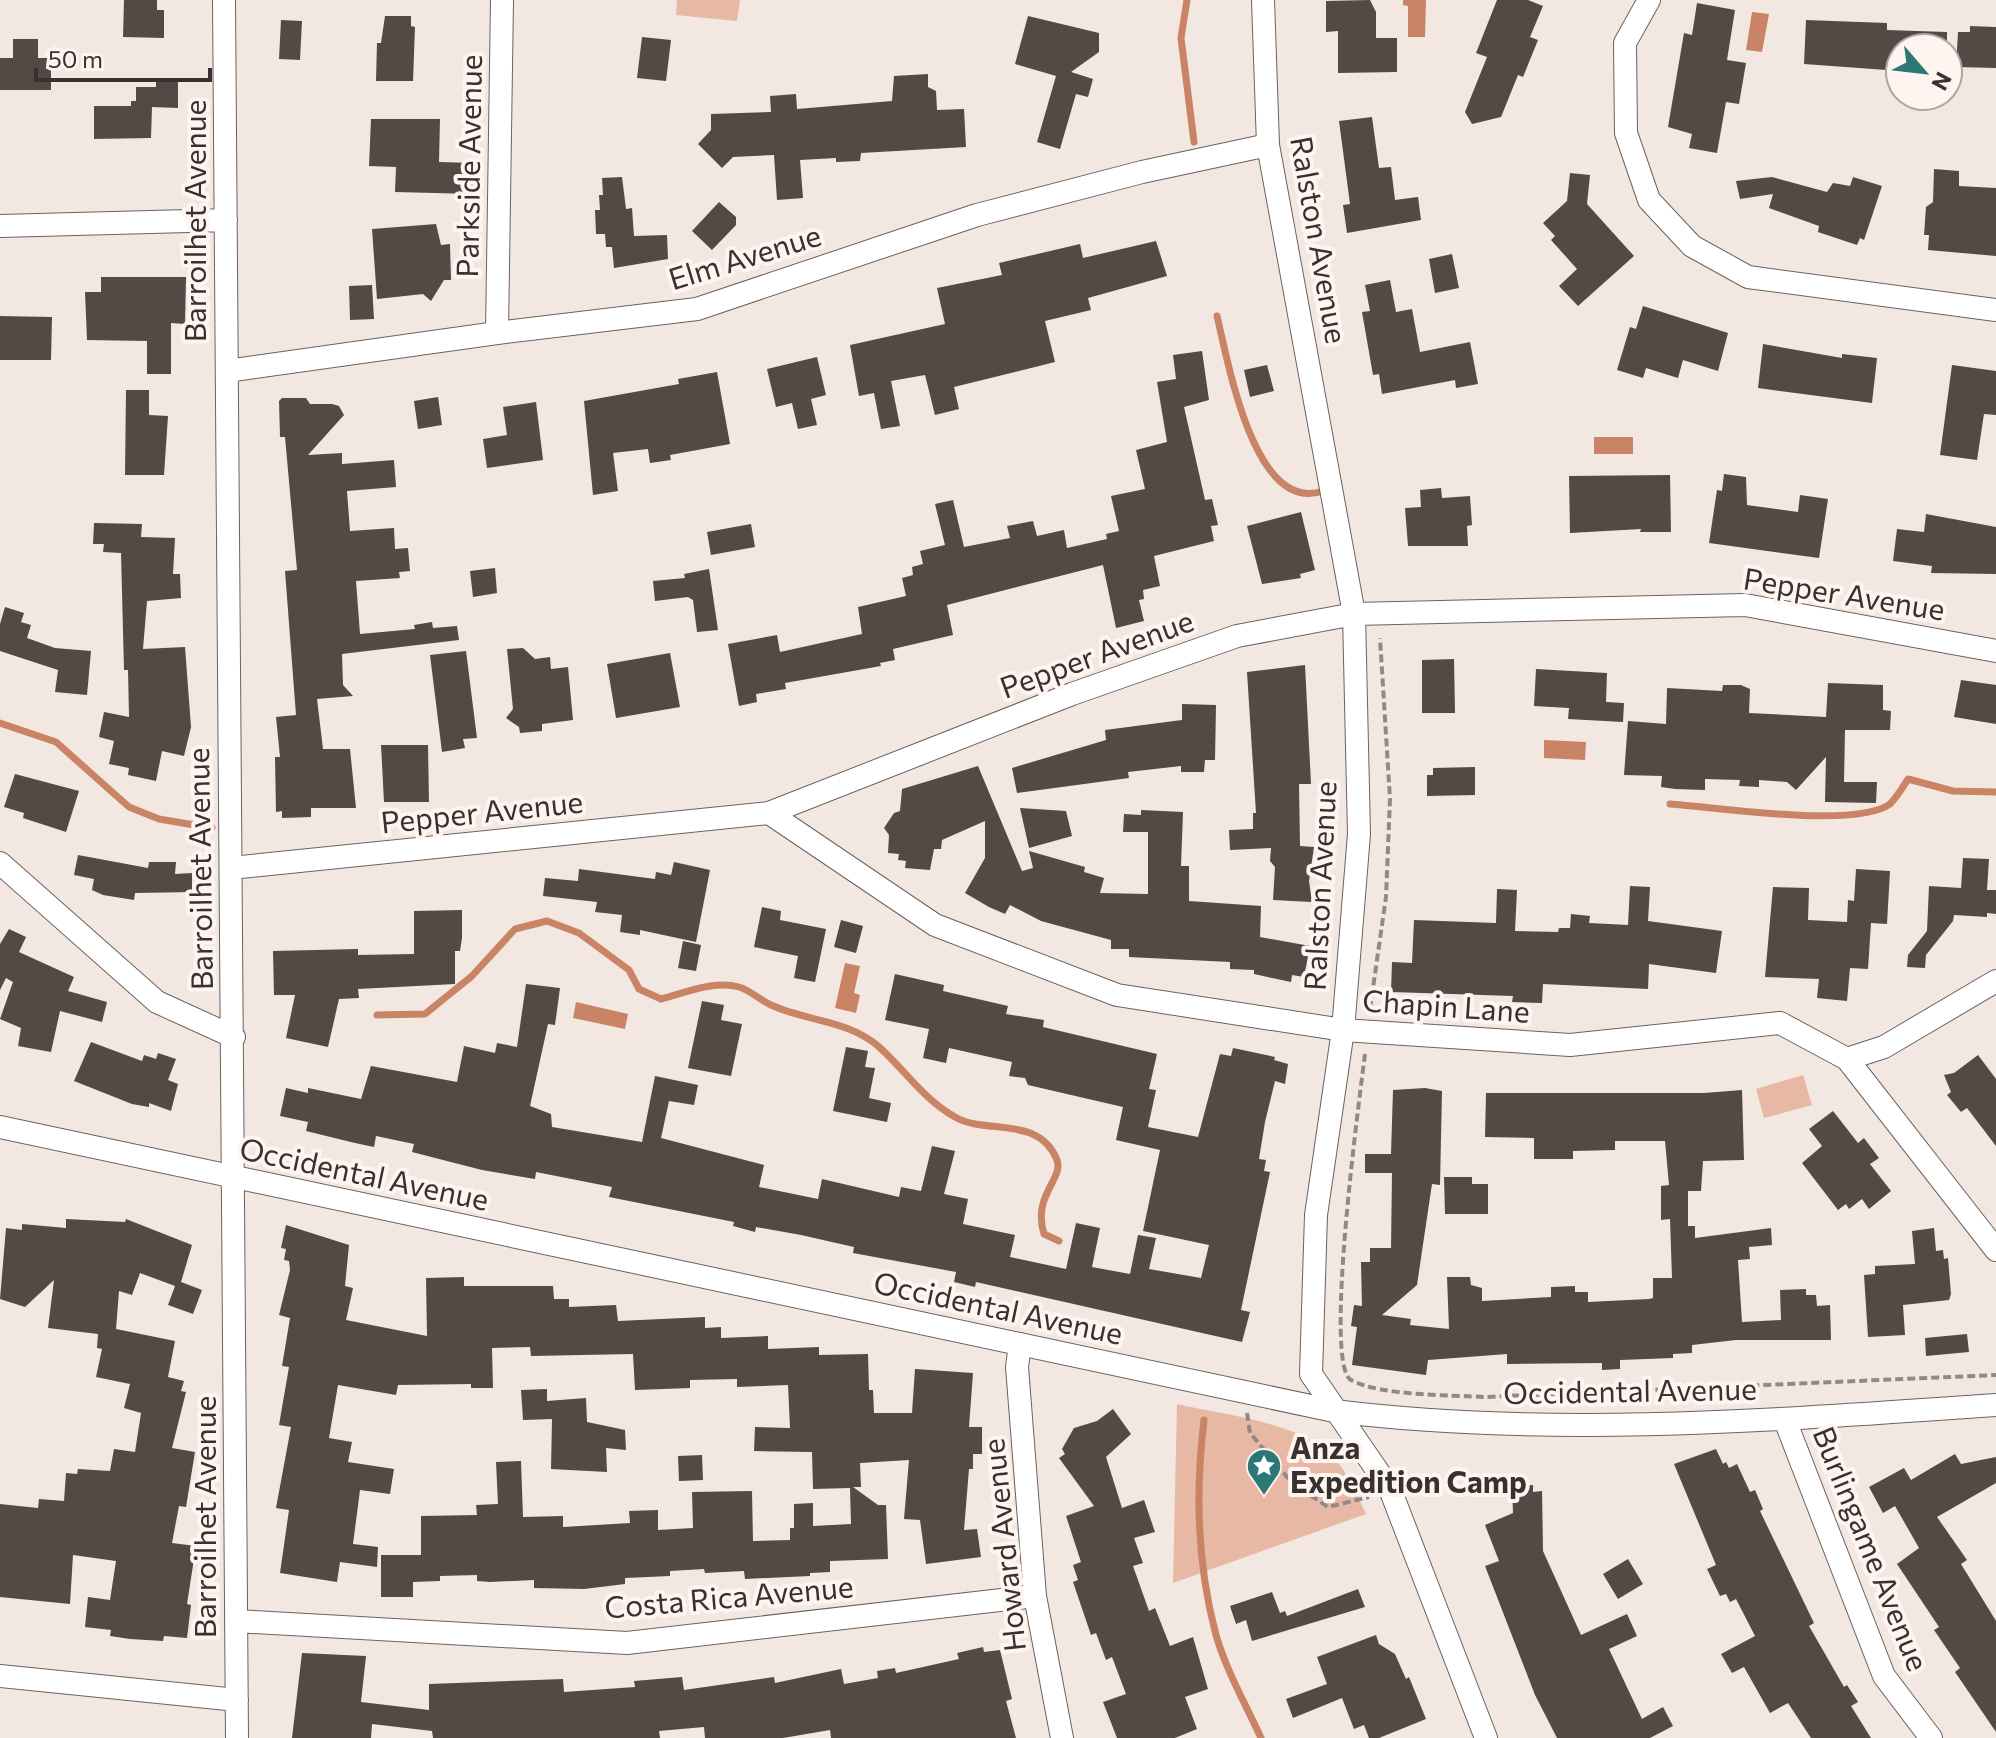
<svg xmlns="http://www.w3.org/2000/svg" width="1996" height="1738" font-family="Commissioner,sans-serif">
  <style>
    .green { fill: #e7b8a3 }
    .water { fill: #c98466 }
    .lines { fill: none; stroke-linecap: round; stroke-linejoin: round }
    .stream { stroke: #c98466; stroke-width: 7 }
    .building { fill: #534945 }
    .minor-casing { stroke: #6c625d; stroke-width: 24 }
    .path { stroke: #928986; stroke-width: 4; stroke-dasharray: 8 4; stroke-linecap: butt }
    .minor { stroke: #fff; stroke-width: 22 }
    .labels { text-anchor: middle; stroke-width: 8; stroke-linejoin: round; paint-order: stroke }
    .street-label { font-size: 30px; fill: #373230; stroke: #fef4f0 }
    .poi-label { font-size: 30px; font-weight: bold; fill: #373230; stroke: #fef4f0; text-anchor: start }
  </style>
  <rect width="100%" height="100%" fill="#f3e7e2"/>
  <!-- green -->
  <path class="green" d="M677,0H740L737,21L676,15Z
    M1803,1075L1812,1105L1764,1118L1756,1089Z
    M1177,1404C1223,1415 1303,1422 1335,1459C1349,1475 1357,1495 1366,1514L1173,1583Z"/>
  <!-- water -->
  <path class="water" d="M1403,0H1426L1425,37H1408V6L1403,5Z
    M1752,12L1769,14L1762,52L1746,50Z
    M1594,437H1633V454H1594Z
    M1544,740L1586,742L1585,760L1544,758Z
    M845,963L860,966L854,993L860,995L856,1013L835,1008Z
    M576,1002L628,1014L625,1029L573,1018Z"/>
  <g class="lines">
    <!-- stream -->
    <path class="stream" d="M1187,0L1181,38L1194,142
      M1217,316C1228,361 1254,515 1323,491
      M0,723L56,742L129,807L159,819L212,828
      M1670,804C1715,807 1856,829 1890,804C1897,797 1903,787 1908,779L1953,791L1996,792
      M377,1015L425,1014L472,976L515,929L547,921L579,933L629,970L639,989L661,999C685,993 714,980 739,987C750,990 760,1000 771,1005C805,1021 848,1020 878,1046C905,1070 923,1099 955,1117C986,1135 1039,1115 1057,1160C1064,1179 1032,1195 1044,1234L1059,1241
      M1204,1420C1195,1493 1197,1564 1216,1635C1226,1670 1246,1705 1261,1738"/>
  </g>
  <!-- building -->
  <path class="building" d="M124,0H157V10H164V38L123,37Z
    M1370,0L1376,12V38H1397V72L1338,73V31L1326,32V1Z
    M1497,0H1528L1543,6L1530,37L1538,40L1523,77L1518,75L1501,117L1472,124L1465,112L1487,57L1476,53Z
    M1697,3L1735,10L1727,60L1746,63L1739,104L1726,102L1717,153L1689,148L1692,134L1668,127L1684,33L1692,35Z
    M385,16H411V26L415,27L413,81H376L377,43H381Z
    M1028,16L1099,33V52L1071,72L1093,79L1088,97L1076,94L1060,149L1037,142L1056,76L1015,64Z
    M281,20L302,21L300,60L279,59Z
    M1806,20L1887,23V30L1947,32V48H1900V71L1804,64Z
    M1970,26L1996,27V68L1956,67L1958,32H1970Z
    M642,37L671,40L666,81L637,78Z
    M13,39H38V58H51V90H0V58H13Z
    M928,74V87L936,91L937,110L964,109L966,147L861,153L860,161L836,162V158L800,160L803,198L777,200L774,155L733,157L722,168L698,144L711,130V114L771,112L770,96L796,94L797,109L892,101L894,76Z
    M156,81H178V108L152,107L151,138L94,139V106H131V101H136V87H156Z
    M1372,117L1379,168L1391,167L1395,200L1418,197L1421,220L1347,233L1343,205L1350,204L1339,121Z
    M371,119H440L439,162L474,163L473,194L395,192L396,167L369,166Z
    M1934,169L1959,171V186L1996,188V256L1928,250L1929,235H1924L1926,207L1933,202Z
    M1570,173L1590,175L1587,204L1634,256L1578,306L1559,286L1577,269L1551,240L1555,236L1543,223L1567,201Z
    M622,177L626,209L632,208L634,236L667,235L668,259L614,268L612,247H606L605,234H596L595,210H600L599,195H603L602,178Z
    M1772,177L1827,192L1833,183L1850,186L1853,177L1882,186L1864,240L1860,238L1857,245L1818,232L1819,226L1769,208L1773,194L1740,199L1736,181Z
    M719,202L736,217V225L712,250L692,231Z
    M436,224L441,245L450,244L451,280H444L431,301L423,294L377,299L372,229Z
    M1156,241L1167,276L1088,298L1091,310L1045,321L1055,362L954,387L959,409L935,415L925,375L891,381L900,426L881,429L874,393L859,396L850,345L945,324L937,288L1002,275L999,263L1080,244L1083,258Z
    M1452,254L1459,288L1435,293L1429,259Z
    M101,277H186L185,324L171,323V374H147V341L87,340L85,292H101Z
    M1390,280L1396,312L1412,309L1420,352L1470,342L1478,384L1456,388L1455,380L1382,394L1379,374L1373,375L1362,312L1370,311L1365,285Z
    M372,285L374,319L350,320L349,286Z
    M1643,306L1728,333L1718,371L1683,360L1678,378L1646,368L1643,378L1617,370L1630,327L1636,329Z
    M0,316L52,317L51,360H0Z
    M1763,344L1842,358V354L1877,358L1872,403L1758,388Z
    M1202,351L1209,400L1184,407L1205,500L1212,499L1218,525L1211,526L1214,541L1154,556L1160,586L1143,590L1144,599L1139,600L1144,621L1116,628L1103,565L947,605L953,635L893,649L895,660L880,663L881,666L785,683L786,689L756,694L757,702L739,706L728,644L777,635L780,652L862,634L858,607L906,596L902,578L913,575L912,567L923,564L920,551L945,545L935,504L953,500L964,547L1010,538L1007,526L1033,521L1037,536L1064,530L1067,548L1107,539L1106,534L1119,531L1111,496L1145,489L1136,450L1167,442L1157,382L1176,379L1173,355Z
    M817,357L826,395L811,399L817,425L798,429L792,403L776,407L767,369Z
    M1267,365L1274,391L1250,397L1244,370Z
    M1952,365L1996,371V415L1984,414L1977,460L1940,455Z
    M717,372L730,444L670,455L671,460L650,463L648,449L613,453L618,491L593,495L584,401L679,384L678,379Z
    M126,390H149V415L168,416L164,475H125Z
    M438,397L442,425L418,429L414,401Z
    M282,398H306L310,404H332L339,406L344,415L308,455L342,453V464L394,460L396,487L347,491L350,531L394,528L395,549L408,548L410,571L399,572L400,578L356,581L360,634L415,629L414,625L432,622L433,628L457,626L459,640L342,654L343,685L353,696L317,699L323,749H350L356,808H311V817L282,818V811L276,812L275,757H280L276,717L296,715L285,571L297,570L285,437H280L279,401Z
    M536,402L543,460L487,468L483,439L507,435L503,407Z
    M1724,474L1746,477L1747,505L1798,512L1800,495L1828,499L1819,558L1709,543L1717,490L1722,491Z
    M1670,475L1671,532H1640L1641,529L1570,533L1569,476Z
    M1441,488L1442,498L1470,496L1472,525L1467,526L1468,546H1408L1405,508L1421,507L1420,490Z
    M1301,512L1315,570L1300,574L1301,578L1262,584L1247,526Z
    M1926,514L1996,527V574L1931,573L1932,566L1893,561L1897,529L1924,532Z
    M94,523L142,524L141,537L175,538L173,574H180L181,598L147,601L143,649L185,647L191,727L184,756L162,751L156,781L128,775L129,768L109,764L114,741L99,737L104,712L129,717L128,670H124L121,553L103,552L104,544H93Z
    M751,524L755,547L711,555L707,532Z
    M495,568L497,593L473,597L470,571Z
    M709,569L718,630L697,632L693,600L688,597L655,601L653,581L685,578L684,574Z
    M5,607L24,613L21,622L31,625L27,638L55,648L91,651L87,695L55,692L58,670L0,651V624Z
    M523,648L535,659L550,657L551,669L568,667L573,720L542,724V731L520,733L519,727L506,718L513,709L507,649Z
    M466,651L477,738L463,739L465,748L442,752L430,655Z
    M670,653L680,707L616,718L607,664Z
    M1454,659L1455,713H1422V660Z
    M1305,665L1311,784H1299L1300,846L1314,847L1309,881L1312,902L1273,900L1275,867L1270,861L1271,848L1230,850L1229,830L1253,829V813H1256L1247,672Z
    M1536,669L1607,673L1606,702L1624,703L1623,722L1568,719L1569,708L1534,706Z
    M1961,680L1996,685V724L1954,717Z
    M1828,683L1883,685V710L1891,711L1890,730H1845L1844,782H1877L1876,803L1825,802L1826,757L1796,790L1787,782L1759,780V787L1739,786L1740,780L1705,779V790L1675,789L1661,787L1662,776L1624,775L1628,721L1666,724L1667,688L1722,691L1723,685H1741L1750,689L1749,713L1826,717Z
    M1182,704L1216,705L1215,760H1205L1204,772H1181V766L1128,772L1129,778L1017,793L1012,768L1106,740L1105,730L1182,720Z
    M381,745H428L429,802H384Z
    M978,766L1022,871L1033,868L1029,851L1085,867L1084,872L1104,878L1100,893L1148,894V832H1123L1124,814L1141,815V810L1183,812L1181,866H1189V901L1261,906L1260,937L1310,946L1304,977L1292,975L1291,982L1254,974V970L1230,969V962L1129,957V949H1111V940L1041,921L1010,905L1005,914L989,907L965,893L985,858V821L942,840L941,849H934L930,870L905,868L906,861L898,860L899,854L888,853L889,835L884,828L894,813L900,811L902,789Z
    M1475,767V795L1427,796V775H1433V768Z
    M15,774L79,791L66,832L23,818L24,813L4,807Z
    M1020,808L1066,811L1072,836L1029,848Z
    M78,855L148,868L149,862H176L175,874L192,873V892L135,893L134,900L103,895L92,890L94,879L74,875Z
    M1963,858L1989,859L1987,890H1996V914L1987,913V917L1954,915L1953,921L1926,955L1925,968L1907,967L1908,955L1927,931L1929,886L1961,888Z
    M674,862L710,870L696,942L640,930V935L620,932L622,915L595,912L597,902L543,896L545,878L578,881L579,869L655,879L656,872L671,875Z
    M1856,869L1890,871L1887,924L1871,923L1868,969L1850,968L1847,1001L1817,998L1819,979L1765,977L1773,887L1809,888L1808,920L1847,922L1848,900L1854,901Z
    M1630,886L1650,887L1648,921L1722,931L1716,973L1649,964L1648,989L1543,984L1542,1003L1512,1002L1513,996L1391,992L1392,962L1412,963L1414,920L1496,923L1497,889L1517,890L1515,931L1558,932L1559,928H1570L1571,914L1590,916L1589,923L1628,925Z
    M762,907L781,911L780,920L826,929L815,982L794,978L798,956L754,947Z
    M462,910V938L460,951H455V984L358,989L359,998L339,999L328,1047L286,1038L295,995H274L273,951L358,949V955L414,954V911Z
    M841,920L863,926L856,953L834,947Z
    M9,929L26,937L19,952L74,977L68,991L107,1002L102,1022L60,1011L51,1052L18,1046L21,1028L0,1019L13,982L6,978L0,990V944Z
    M683,941L701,945L696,971L678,968Z
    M895,974L944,985L943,991L1008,1006L1006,1014L1044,1020L1043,1027L1157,1054L1149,1089L1156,1090L1148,1127L1198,1137L1220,1054L1231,1056L1233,1048L1275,1057L1274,1060L1288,1064L1285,1084L1275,1081L1265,1122L1259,1159L1266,1160L1264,1171L1270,1172L1241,1310L1250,1312L1242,1342L976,1282L975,1287L954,1282L956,1272L853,1253L854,1247L801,1235L756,1227L755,1232L733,1226L734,1222L609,1197L612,1187L536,1172L535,1179L482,1170L412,1152L414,1144L376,1136L374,1147L355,1143L306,1131L308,1122L280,1116L286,1088L308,1093V1088L361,1099L371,1066L457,1082L464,1046L495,1053L497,1043L517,1047L526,984L560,988L555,1025L548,1024L530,1106L551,1114L552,1127L642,1142L655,1076L698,1085L694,1105L669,1101L661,1138L764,1165L759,1187L818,1199L822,1179L899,1197L901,1187L921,1191L932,1146L955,1151L944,1194L968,1199L963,1224L1015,1235L1010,1257L1066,1269L1076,1223L1100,1228L1092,1267L1130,1274L1138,1235L1156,1238L1149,1269L1201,1278L1209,1245L1143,1231L1160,1150L1116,1140L1123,1107L1028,1085L1025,1078L1009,1076L1012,1062L949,1048L946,1063L923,1058L929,1029L885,1020Z
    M702,1001L724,1005L721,1020L742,1024L731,1076L688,1068Z
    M91,1042L142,1061L144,1055L156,1059L158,1053L176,1059L168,1080L178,1084L171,1111L149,1103V1107L132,1104L74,1081Z
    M846,1047L868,1051L865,1067L875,1068L869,1098L891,1103L887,1122L833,1111Z
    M1978,1055L1996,1079V1146L1967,1108L1961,1112L1947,1095L1951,1092L1944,1075L1954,1073Z
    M1425,1088L1442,1091L1440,1185L1432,1184L1417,1285L1382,1315L1411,1319L1410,1325L1449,1329L1447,1277H1470L1471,1285L1482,1288V1301L1551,1297V1287L1575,1286V1292H1588V1302L1649,1299L1653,1298V1278H1672L1670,1219L1661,1220V1186L1669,1185L1665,1141H1615V1150L1573,1151V1159H1534V1138L1485,1137L1486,1093H1704L1742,1090L1744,1160L1703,1161L1701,1191H1688V1226H1695V1238L1771,1228L1772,1245L1749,1247L1748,1236L1750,1259L1738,1260L1742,1322L1781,1320L1780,1290L1806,1289V1295H1816L1817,1306L1830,1305L1831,1340H1736L1692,1345V1353L1673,1354V1358L1620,1360V1369L1602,1370V1363L1507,1364V1354L1428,1360L1426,1375L1352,1365L1357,1327L1351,1326L1354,1305L1362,1306L1361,1262H1370V1248H1391L1392,1173H1365V1154H1391L1393,1090Z
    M1833,1111L1858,1143L1864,1138L1879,1158L1870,1164L1891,1191L1869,1209L1862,1199L1849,1209L1846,1204L1838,1210L1802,1163L1822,1146L1809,1129Z
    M1444,1177H1472V1184H1488V1214H1445Z
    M66,1219L125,1222L126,1219L192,1245L181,1282L202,1290L193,1314L168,1305L175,1286L140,1273L132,1295L119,1291L116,1329L175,1341L168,1377L184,1381L181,1391L186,1392L172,1448L195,1452L186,1507L179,1506L172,1543L196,1546L187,1604L191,1605L187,1638L164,1636L163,1641L130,1639L110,1636L111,1630L85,1627L88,1597L110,1600L116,1561L73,1555L70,1604L0,1597V1504L38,1508L39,1499L64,1501L66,1473L77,1474L78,1469L110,1471L114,1449L135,1452L141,1413L124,1408L130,1384L96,1377L102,1349L97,1348L98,1334L48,1328L54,1280L25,1307L0,1299L6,1228L22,1230V1224L66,1228Z
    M286,1225L349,1245L345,1286L353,1288L346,1320L427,1336L426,1278L464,1277V1286H553L554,1299H569V1307L616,1305L618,1321L705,1317V1328L721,1327V1338L768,1336V1349L819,1347V1355L868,1354L869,1390H873L874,1413H912L915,1369L973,1373L969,1427H982V1454H973V1469H969L964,1530L977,1529L981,1557L926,1564L920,1520L904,1519L909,1460L860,1463L861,1487H853L878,1505H886L888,1559L830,1561V1572L810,1573V1576L745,1579L744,1571L705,1573L704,1569L670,1571V1576L625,1578V1584L584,1589L534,1588V1580L490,1582L477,1581V1575L440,1576V1581L413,1582V1597H381V1555H421V1516L477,1515L476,1505L498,1504L496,1462L521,1461L523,1517L563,1516V1527L630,1523L629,1511L658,1510V1530L693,1528L692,1492L752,1491L753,1541L790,1540V1528H794V1504L813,1503V1526L851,1524L850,1488L813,1489L812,1452L754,1451L755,1427L790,1428L788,1385L737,1387V1379L690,1380V1388L635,1390L633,1354L531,1356L530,1347L492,1348L493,1388H471V1384L398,1385L396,1395L338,1385L329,1438L352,1442L348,1462L394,1469L390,1494L360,1490L353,1544L378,1547L377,1567L340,1562L337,1582L280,1573L289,1510L276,1508L291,1427L279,1425L289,1367L282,1366L290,1318L279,1315L290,1270L289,1261L284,1260L286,1249L281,1248Z
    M1934,1228L1936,1251L1943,1250L1944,1259L1948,1258L1951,1294L1949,1300L1903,1305L1905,1335L1868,1337L1864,1275L1875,1274V1266L1915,1264L1912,1231Z
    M1967,1334L1969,1352L1926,1356L1925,1338Z
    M547,1389V1401L586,1398L587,1422L625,1430L626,1450L606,1448L607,1472L551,1469L552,1419L523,1420L521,1390Z
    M1113,1409L1131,1434L1106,1457L1122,1508L1144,1500L1155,1532L1134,1538L1143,1563L1133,1566L1149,1611L1155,1608L1170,1646L1193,1637L1208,1689L1185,1697L1197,1729L1175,1738H1117L1103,1702L1126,1694L1112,1657L1106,1660L1096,1633L1091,1635L1073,1582L1078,1580L1073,1565L1081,1562L1066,1516L1094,1506L1059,1458L1065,1454L1062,1449L1074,1428L1097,1421Z
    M1716,1449L1723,1464L1726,1462L1729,1468L1737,1464L1750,1492L1755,1490L1763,1509L1760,1511L1814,1623L1809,1626L1844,1687L1847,1685L1858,1702L1851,1706L1871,1738H1811L1788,1703L1770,1713L1744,1667L1732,1673L1721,1654L1755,1636L1736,1599L1730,1602L1726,1594L1720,1596L1707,1569L1716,1565L1674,1464Z
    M1955,1454L1961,1464L1996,1457V1483L1937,1517L1967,1560L1961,1564L1996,1621V1732L1955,1672L1960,1668L1934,1630L1939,1627L1897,1564L1919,1548L1895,1506L1883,1513L1869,1487L1904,1468L1911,1480Z
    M702,1455L703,1480L679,1481L678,1456Z
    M1533,1485V1492L1542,1491L1543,1551L1581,1635L1627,1614L1637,1636L1609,1649L1642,1719L1663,1707L1673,1726L1650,1738H1557L1535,1695L1485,1566L1499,1561L1485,1525L1513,1513L1512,1486Z
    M1628,1559L1643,1584L1618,1599L1603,1574Z
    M1358,1589L1365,1607L1252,1641L1246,1620L1236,1624L1230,1606L1272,1592L1280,1613L1285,1611L1287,1616Z
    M1376,1635L1379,1644L1395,1654L1406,1679L1409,1677L1426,1719L1379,1738H1369L1364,1725L1354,1729L1342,1698L1293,1718L1286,1699L1327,1684L1317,1657Z
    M983,1647L984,1652L1000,1650L1012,1699L1006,1701L1016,1738H831L830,1730L783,1738H705L704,1727L659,1731L660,1738H433L432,1731L372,1724L371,1738H292L302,1653L366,1656L361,1702L429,1710V1684L563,1679L564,1692L635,1687L634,1681L682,1677L684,1690L774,1677L775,1683L841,1669L844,1684L878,1678L877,1671L895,1668L896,1673L959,1659L957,1653Z"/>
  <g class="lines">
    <defs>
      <path id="minor" d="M224,0L237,1738
        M1263,0L1268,145L1354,614L1359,834L1343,1030L1316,1215L1311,1374L1390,1489L1486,1738
        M1649,0L1625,43L1626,133L1649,200L1692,246L1748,277L1996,310
        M0,226L226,220
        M497,333L502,0
        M227,371L497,333L697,309L977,215L1142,172L1268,145
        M769,813L935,925L1117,995L1343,1030L1570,1045L1780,1023L1847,1059L1884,1047L1996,981
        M0,863L157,1002L234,1037
        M231,868L769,813L1072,694L1237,636L1354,614L1745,605L1996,651
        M1847,1059L1996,1250
        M0,1127L1334,1411C1553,1438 1777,1420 1996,1405
        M1020,1344L1017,1367L1035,1596L1062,1738
        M1785,1420L1884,1676L1931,1738
        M236,1621L627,1643L1035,1596
        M0,1676L237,1700"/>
    </defs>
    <!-- minor casing -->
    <use href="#minor" class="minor-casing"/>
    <!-- path -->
    <path class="path" d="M1370,1009L1386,897L1390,799L1380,638
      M1365,1054C1360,1095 1323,1365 1351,1380C1381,1396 1450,1395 1485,1397L1996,1375
      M1247,1413L1250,1433L1292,1483L1328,1507L1369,1497"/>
    <!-- minor -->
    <use href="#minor" class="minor"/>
  </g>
  <!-- icons -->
  <defs>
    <symbol id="sight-pin" viewBox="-11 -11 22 30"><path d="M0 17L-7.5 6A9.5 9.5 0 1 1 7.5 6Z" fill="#2d7775" stroke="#fef4f0"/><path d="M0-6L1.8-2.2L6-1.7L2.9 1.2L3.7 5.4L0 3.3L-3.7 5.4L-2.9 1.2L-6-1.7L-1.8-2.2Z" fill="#fff"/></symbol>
  </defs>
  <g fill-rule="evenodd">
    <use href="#sight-pin" x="1244" y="1446" width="40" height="54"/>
  </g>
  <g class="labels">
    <!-- street labels -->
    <g class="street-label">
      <text transform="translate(470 166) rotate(-89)" y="10">Parkside Avenue</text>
      <text transform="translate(196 221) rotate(-90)" y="10">Barroilhet Avenue</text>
      <text transform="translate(1318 240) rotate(80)" y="10">Ralston Avenue</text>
      <text transform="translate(745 258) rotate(-17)" y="10">Elm Avenue</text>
      <text transform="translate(1844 595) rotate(9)" y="10">Pepper Avenue</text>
      <text transform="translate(1097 655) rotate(-20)" y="10">Pepper Avenue</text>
      <text transform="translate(482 813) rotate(-6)" y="10">Pepper Avenue</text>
      <text transform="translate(201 869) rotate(-91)" y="10">Barroilhet Avenue</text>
      <text transform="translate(1321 886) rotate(-87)" y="10">Ralston Avenue</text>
      <text transform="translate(1446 1007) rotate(4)" y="10">Chapin Lane</text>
      <text transform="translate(364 1175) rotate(12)" y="10">Occidental Avenue</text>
      <text transform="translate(998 1309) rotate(12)" y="10">Occidental Avenue</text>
      <text transform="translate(1630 1392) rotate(-1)" y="10">Occidental Avenue</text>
      <text transform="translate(206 1517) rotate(-90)" y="10">Barroilhet Avenue</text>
      <text transform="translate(1005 1545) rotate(-96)" y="10">Howard Avenue</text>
      <text transform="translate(1870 1549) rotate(68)" y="10">Burlingame Avenue</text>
      <text transform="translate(729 1598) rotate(-5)" y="10">Costa Rica Avenue</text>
    </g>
    <!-- poi labels -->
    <g class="poi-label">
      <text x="1290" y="1459">Anza<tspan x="1290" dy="34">Expedition Camp</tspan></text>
    </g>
  </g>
  <!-- north arrow -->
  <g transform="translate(1924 72) rotate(118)"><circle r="38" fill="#fef4f0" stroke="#aea6a3" stroke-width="2"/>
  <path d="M0-6L14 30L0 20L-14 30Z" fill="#2d7775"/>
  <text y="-12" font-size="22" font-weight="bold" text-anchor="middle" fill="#373230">N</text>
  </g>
  <!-- scale -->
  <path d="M36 68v12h174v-12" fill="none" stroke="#373230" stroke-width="4"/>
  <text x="48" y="68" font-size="24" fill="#373230" stroke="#fef4f0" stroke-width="6" paint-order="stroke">50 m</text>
</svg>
